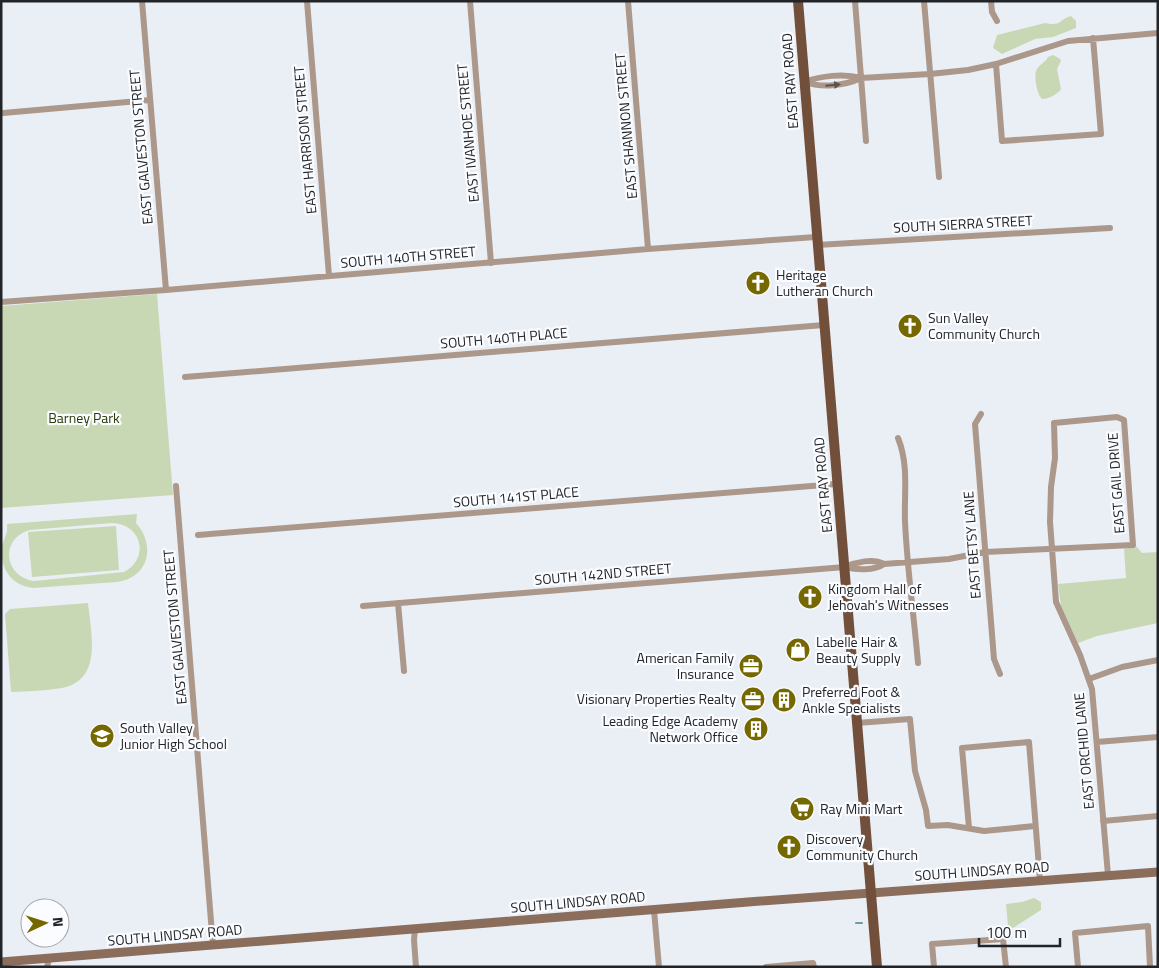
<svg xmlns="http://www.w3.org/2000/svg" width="1159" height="968" font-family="'Titillium Web',sans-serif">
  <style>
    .green { fill: #c8d8b5; fill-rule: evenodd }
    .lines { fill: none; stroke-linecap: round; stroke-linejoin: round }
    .stream { stroke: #6d9aa4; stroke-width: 2 }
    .minor { stroke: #ac978b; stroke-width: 6 }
    .secondary { stroke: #8b6d5c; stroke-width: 9 }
    .primary { stroke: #724f3a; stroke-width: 10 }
    .oneway { fill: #5a524f }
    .labels { text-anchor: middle; stroke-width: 4.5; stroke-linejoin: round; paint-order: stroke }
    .street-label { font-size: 14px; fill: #232427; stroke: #fafcff }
    .poi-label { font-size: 14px; fill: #232427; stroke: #fafcff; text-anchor: start }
    .park-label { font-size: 14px; fill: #283a05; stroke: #fafcff }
  </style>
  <rect width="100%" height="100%" fill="#eaeff6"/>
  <!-- green -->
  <path class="green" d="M1071,16L1076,21V28L1053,37L1035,39L1002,54L993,48L997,35L1045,23C1062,27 1059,19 1071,16Z
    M1053,55L1060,59L1061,61L1057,69L1061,89C1057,95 1048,99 1042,99C1037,95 1033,74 1037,69C1040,64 1045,63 1048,57Z
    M157,294L173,495L1,508V306Z
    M137,514L136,523C156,545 149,578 117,582L33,588C11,585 0,569 2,547C4,537 8,535 7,524ZM112,523C142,524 150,558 124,572L34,581C3,576 0,538 30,530Z
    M116,526L119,570L32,577L28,532Z
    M1136,546L1142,553L1158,552V623L1097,636L1078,643L1061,606L1058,584L1126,578L1124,549Z
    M88,603C91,633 103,680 62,688C45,691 28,691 11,692L5,614L10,609Z
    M1034,898L1041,902V910L1013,928L1008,926L1006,904L1022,902Z"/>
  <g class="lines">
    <!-- stream -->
    <path class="stream" d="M856,923H862"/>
    <!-- minor -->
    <path class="minor" d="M142,1L166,290
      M307,1L329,276
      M470,1L491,263
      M628,1L648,249
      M855,1L866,141
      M924,1L939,177
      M991,1L992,12L997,21
      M996,64L1002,141L1101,134L1093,38
      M804,82C821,76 843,73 861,78L930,74L968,70L996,64L1068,41L1158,33
      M804,82C822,88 844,86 861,78
      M3,113L150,100
      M817,245L1110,228
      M1,302L166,290L648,249L816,237
      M185,377L824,325
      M981,414L975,424L994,659L1000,674
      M898,438C909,465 904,493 905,521C907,568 914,616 918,663
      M176,486L213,946
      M198,535L836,484
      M845,567C856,562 873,558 884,564L949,559L985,552L1133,545L1124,420L1117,417L1054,423L1055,458L1051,487L1050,522L1056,602L1080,655L1092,689L1108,875
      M398,603L404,671
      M363,606L845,567C857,570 874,571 884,564
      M1089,679L1122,667L1158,660
      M857,723L910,719L915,771L926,810L928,826L948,825L984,831L1035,826
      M1097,742L1158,737
      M1103,821L1158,816
      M969,828L962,748L1029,742L1040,880
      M654,910L659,967
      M415,929L414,940L416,967
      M47,967L49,959
      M766,967L813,963L814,967
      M934,967L932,944L1003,939L1006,967
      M1078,967L1075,933L1148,926L1150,967"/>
    <!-- secondary -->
    <path class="secondary" d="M1,962L748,902L1158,872"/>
    <!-- primary -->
    <path class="primary" d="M798,1L877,967"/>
  </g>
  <!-- one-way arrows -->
  <defs><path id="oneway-solid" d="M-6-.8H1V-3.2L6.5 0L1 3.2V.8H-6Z" transform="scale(1.25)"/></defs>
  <use class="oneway" href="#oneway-solid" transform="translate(833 85) rotate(-5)"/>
  <!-- icons -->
  <defs>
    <symbol id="church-disc" viewBox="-11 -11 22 22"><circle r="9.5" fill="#756800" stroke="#fafcff"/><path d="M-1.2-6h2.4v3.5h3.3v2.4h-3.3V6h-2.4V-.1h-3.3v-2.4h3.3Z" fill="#fff"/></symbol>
    <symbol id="shop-disc" viewBox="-11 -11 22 22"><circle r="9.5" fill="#756800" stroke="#fafcff"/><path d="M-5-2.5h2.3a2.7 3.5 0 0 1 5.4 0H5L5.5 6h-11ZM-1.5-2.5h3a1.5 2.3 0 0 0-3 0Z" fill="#fff"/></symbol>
    <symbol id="office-disc" viewBox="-11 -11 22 22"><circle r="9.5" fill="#756800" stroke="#fafcff"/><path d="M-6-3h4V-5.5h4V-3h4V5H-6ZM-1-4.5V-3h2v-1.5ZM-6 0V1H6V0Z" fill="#fff"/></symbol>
    <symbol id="building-disc" viewBox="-11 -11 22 22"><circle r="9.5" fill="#756800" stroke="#fafcff"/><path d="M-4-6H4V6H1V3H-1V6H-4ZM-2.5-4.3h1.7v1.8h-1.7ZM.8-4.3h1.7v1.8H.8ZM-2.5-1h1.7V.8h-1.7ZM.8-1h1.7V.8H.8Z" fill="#fff"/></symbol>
    <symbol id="school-disc" viewBox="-11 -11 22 22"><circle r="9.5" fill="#756800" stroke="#fafcff"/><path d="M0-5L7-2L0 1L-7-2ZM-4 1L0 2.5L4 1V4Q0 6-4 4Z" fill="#fff"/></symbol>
    <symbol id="supermarket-disc" viewBox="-11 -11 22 22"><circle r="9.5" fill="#756800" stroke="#fafcff"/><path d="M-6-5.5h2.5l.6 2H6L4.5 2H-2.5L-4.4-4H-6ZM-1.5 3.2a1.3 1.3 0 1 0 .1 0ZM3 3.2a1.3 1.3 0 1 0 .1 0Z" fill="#fff"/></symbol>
  </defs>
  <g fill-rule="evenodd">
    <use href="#church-disc" x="744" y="269" width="28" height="28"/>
    <use href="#church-disc" x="896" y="312" width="28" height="28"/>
    <use href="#church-disc" x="796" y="583" width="28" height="28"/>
    <use href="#shop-disc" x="784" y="636" width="28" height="28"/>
    <use href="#office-disc" x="737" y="652" width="28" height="28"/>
    <use href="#office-disc" x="739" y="685" width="28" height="28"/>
    <use href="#building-disc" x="770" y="686" width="28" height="28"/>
    <use href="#building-disc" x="742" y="715" width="28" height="28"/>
    <use href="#school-disc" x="88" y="722" width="28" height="28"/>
    <use href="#supermarket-disc" x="788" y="795" width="28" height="28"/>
    <use href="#church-disc" x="775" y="833" width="28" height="28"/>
  </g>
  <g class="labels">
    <!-- street labels -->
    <g class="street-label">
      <text transform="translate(790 81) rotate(-94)" y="5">EAST RAY ROAD</text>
      <text transform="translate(626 126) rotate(-95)" y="5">EAST SHANNON STREET</text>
      <text transform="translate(468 133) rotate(-95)" y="5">EAST IVANHOE STREET</text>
      <text transform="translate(305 140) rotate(-95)" y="5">EAST HARRISON STREET</text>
      <text transform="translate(141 147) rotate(-95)" y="5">EAST GALVESTON STREET</text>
      <text transform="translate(963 224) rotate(-3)" y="5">SOUTH SIERRA STREET</text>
      <text transform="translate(408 257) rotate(-5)" y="5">SOUTH 140TH STREET</text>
      <text transform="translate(504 338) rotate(-5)" y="5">SOUTH 140TH PLACE</text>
      <text transform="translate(1116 483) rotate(-94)" y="5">EAST GAIL DRIVE</text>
      <text transform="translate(823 485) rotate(-95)" y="5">EAST RAY ROAD</text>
      <text transform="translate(516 497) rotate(-5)" y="5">SOUTH 141ST PLACE</text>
      <text transform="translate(972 545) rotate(-94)" y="5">EAST BETSY LANE</text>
      <text transform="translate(603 574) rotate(-5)" y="5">SOUTH 142ND STREET</text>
      <text transform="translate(175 627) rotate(-95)" y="5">EAST GALVESTON STREET</text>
      <text transform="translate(1084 751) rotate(-95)" y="5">EAST ORCHID LANE</text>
      <text transform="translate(982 871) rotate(-4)" y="5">SOUTH LINDSAY ROAD</text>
      <text transform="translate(578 902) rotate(-5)" y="5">SOUTH LINDSAY ROAD</text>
      <text transform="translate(175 935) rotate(-5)" y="5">SOUTH LINDSAY ROAD</text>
    </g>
    <!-- poi labels -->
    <g class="poi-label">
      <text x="776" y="280">Heritage<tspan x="776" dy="16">Lutheran Church</tspan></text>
      <text x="928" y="323">Sun Valley<tspan x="928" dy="16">Community Church</tspan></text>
      <text x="828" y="594">Kingdom Hall of<tspan x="828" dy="16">Jehovah's Witnesses</tspan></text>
      <text x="816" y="647">Labelle Hair &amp;<tspan x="816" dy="16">Beauty Supply</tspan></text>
      <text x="734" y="663" text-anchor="end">American Family<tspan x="734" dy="16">Insurance</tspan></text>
      <text x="802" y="697">Preferred Foot &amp;<tspan x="802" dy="16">Ankle Specialists</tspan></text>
      <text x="736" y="704" text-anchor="end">Visionary Properties Realty</text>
      <text x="738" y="726" text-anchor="end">Leading Edge Academy<tspan x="738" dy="16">Network Office</tspan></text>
      <text x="120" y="733">South Valley<tspan x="120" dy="16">Junior High School</tspan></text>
      <text x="820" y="814">Ray Mini Mart</text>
      <text x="806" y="844">Discovery<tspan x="806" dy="16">Community Church</tspan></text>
    </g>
    <!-- park labels -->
    <g class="park-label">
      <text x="84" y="423">Barney Park</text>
    </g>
  </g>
  <!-- border -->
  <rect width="1159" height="968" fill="none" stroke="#232427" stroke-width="5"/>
  <!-- north arrow -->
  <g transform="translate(45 923) rotate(86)"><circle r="24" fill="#fafcff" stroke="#a4a6a9"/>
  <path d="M0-4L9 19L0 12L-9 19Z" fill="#756800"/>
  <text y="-8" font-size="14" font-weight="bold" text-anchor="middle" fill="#232427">N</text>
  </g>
  <!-- scale -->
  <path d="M979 938v8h81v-8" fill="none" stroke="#232427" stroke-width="2.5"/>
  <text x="986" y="938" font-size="15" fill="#232427" stroke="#fafcff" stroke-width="4" paint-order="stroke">100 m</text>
</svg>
